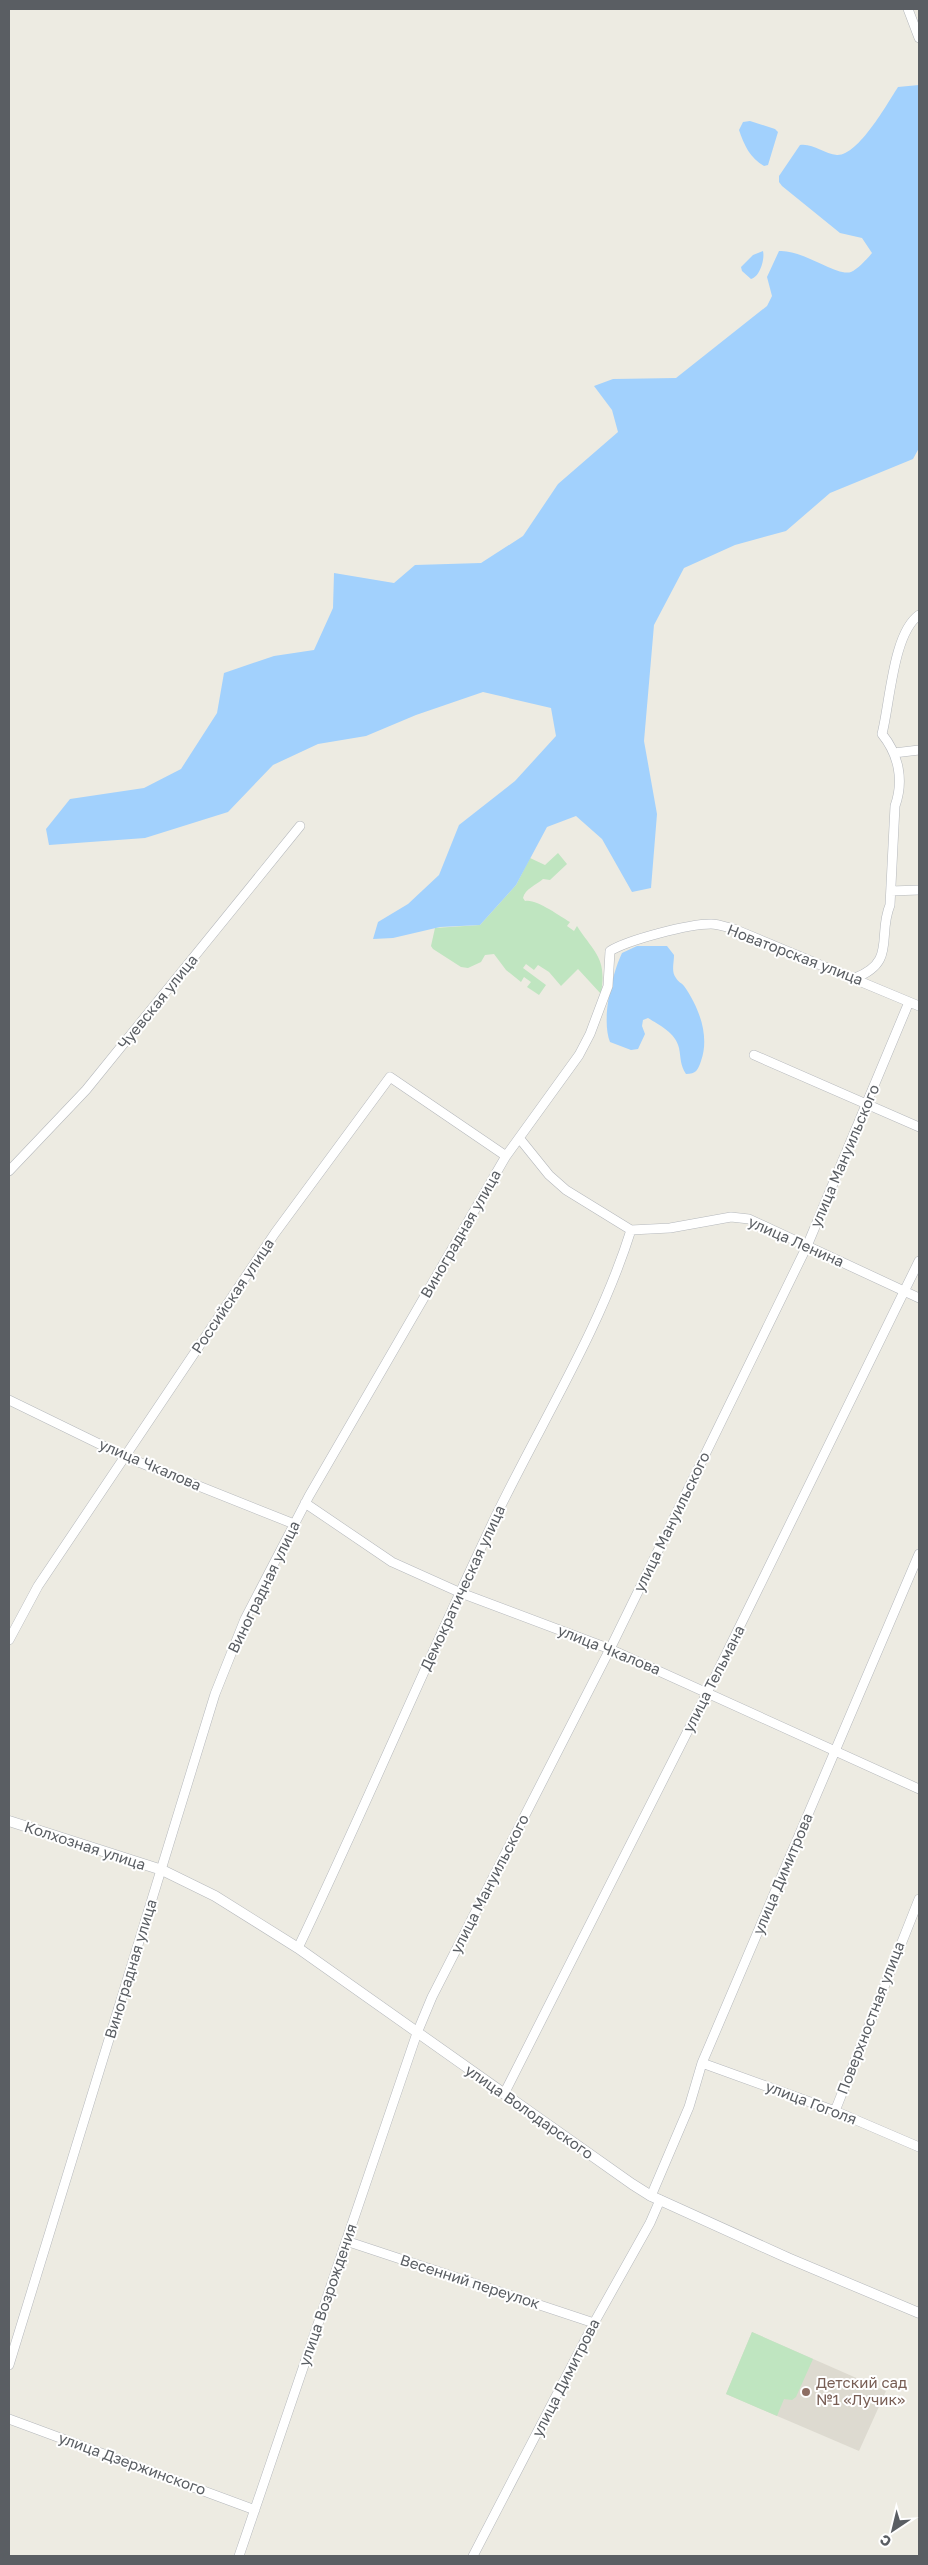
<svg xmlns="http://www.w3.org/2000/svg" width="928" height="2565" font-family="'Golos Text',sans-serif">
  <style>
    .education { fill: #dddad0 }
    .green { fill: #bfe5c0 }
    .water { fill: #a2d1fd }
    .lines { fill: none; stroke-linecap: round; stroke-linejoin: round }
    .minor-casing { stroke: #b5b8bc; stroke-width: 10 }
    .tertiary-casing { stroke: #b5b8bc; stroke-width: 11 }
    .minor { stroke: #fff; stroke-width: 9 }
    .tertiary { stroke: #fff; stroke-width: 10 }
    .education-dot { fill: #8d6e63; stroke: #fff; stroke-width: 2 }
    .labels { text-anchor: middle; stroke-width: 4; stroke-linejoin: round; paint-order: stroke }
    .street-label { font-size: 15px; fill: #5a5e63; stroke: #fff }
    .education-label { font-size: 15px; fill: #785e54; stroke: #fff; text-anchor: start }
  </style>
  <rect width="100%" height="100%" fill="#edebe2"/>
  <!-- education -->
  <path class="education" d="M752,2332L886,2391L859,2451L726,2394Z"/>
  <!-- green -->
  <path class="green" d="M558,853L567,864L550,880L543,879C536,885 525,889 523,898L525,901C535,898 560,916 570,922L567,926L574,931L577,926C595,954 607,957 601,994L578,969L561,986L549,972L538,965L534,970L526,964L523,968L546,985L539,995L527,987L531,982L524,977L521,982L506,970L494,954L485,955L481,962L468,968L461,967L433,949L431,946L435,928L480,925L516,885L530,858L545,865Z
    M752,2332L813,2359L796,2397L792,2400L784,2399L777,2416L726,2394Z"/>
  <!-- water -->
  <path class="water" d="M919,85V448L913,459L830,493L786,531L735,545L684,568L654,625L644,741L657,814L651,888L632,892L602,839L576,816L547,827L516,885L480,925L440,927L393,938L373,939L378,922L408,904L439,875L459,825L515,781L556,736L551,708L483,692L416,715L366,736L318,744L273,765L228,812L145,838L49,845L46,829L70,799L144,788L181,769L217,713L224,673L274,656L314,650L333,608L334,573L394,583L415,565L481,563L523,536L558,484L618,432L612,410L594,386L613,379L676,378L767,306L772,296L767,277L779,251C802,249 837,277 851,272C858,269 867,259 872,253L862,238L840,233L782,186L779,182V176L800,145C813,143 824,154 837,155C858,156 887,104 898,87Z
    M750,121L775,129L778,132L768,165L764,166C750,158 744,145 739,130L743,122Z
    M763,251C765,259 760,277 751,279L742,271L741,267L753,255Z
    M637,946H667L674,955C674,963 671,972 676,978C678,982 682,983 684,986C699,1007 710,1036 701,1061C698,1070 696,1074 686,1074C680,1065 681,1058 679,1048C676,1033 659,1025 648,1018L643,1020L642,1026L645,1034L638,1049L631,1050L610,1042C601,1020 612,974 622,953Z"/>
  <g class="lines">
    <defs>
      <path id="minor" d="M908,9L919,38
        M894,753L919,750
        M891,891L919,890
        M855,978C897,962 877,936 890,905L895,806C904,781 899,755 882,734C890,703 893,633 919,615
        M754,1055L919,1127
        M520,1139L549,1175L566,1190L631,1230L670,1228L731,1217L749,1219L919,1298
        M9,1171L86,1090L300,826
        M9,1400L126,1457L294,1524
        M305,1503L392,1562L461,1593L610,1649L919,1789
        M9,1640L38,1586L275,1233L390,1077L506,1156
        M298,1948C366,1806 427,1660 495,1518C541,1422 599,1332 631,1230
        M702,2063L835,2111L919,2147
        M504,2094L708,1691L919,1261
        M835,2111L919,1899
        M651,2196L689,2107L702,2063L919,1554
        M346,2241L594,2323
        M9,2365L215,1694L245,1619L309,1496L506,1156L579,1055L590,1034L608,986L610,951C628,940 688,924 711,924C718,924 726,927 734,929L919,1006
        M9,2419L255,2510
        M239,2556L417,2033L432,1997L610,1649L807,1246L909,1002
        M473,2556L594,2323L650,2223L660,2200"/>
      <path id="tertiary" d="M9,1821L162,1870L215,1896L298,1948L632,2184L651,2196L788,2258L919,2313"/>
    </defs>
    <!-- minor casing -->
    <use href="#minor" class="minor-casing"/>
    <!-- tertiary casing -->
    <use href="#tertiary" class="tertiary-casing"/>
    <!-- minor -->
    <use href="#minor" class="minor"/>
    <!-- tertiary -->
    <use href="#tertiary" class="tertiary"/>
  </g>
  <!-- markers -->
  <circle class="education-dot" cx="806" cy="2392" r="5"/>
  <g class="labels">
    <!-- street labels -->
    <g class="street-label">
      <text transform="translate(795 955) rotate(21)" y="5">Новаторская улица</text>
      <text transform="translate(158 1002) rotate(-51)" y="5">Чуевская улица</text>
      <text transform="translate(845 1156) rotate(-67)" y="5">улица Мануильского</text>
      <text transform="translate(461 1234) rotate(-60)" y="5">Виноградная улица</text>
      <text transform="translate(796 1242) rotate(24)" y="5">улица Ленина</text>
      <text transform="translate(233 1296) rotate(-56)" y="5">Российская улица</text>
      <text transform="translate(150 1465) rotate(23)" y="5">улица Чкалова</text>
      <text transform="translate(672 1522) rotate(-64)" y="5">улица Мануильского</text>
      <text transform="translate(264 1587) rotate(-64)" y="5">Виноградная улица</text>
      <text transform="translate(463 1588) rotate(-65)" y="5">Демократическая улица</text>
      <text transform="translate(609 1650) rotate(22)" y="5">улица Чкалова</text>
      <text transform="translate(714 1679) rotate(-63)" y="5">улица Тельмана</text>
      <text transform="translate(85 1846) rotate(18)" y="5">Колхозная улица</text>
      <text transform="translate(783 1874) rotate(-67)" y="5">улица Димитрова</text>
      <text transform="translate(490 1884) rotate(-63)" y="5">улица Мануильского</text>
      <text transform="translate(131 1969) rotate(-73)" y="5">Виноградная улица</text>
      <text transform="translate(871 2018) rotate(-69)" y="5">Поверхностная улица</text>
      <text transform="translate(811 2103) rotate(21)" y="5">улица Гоголя</text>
      <text transform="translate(529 2112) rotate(35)" y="5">улица Володарского</text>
      <text transform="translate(470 2282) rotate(18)" y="5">Весенний переулок</text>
      <text transform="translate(328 2295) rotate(-71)" y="5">улица Возрождения</text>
      <text transform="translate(566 2378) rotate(-63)" y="5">улица Димитрова</text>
      <text transform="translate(132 2464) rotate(20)" y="5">улица Дзержинского</text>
    </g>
    <!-- education labels -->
    <g class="education-label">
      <text x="816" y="2388">Детский сад<tspan x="816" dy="17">№1 «Лучик»</tspan></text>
    </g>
  </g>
  <!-- border -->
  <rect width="928" height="2565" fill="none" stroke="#5a5e63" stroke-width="20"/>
  <!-- north arrow -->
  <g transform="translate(893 2530) rotate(215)" stroke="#ffffff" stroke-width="4" paint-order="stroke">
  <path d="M0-4L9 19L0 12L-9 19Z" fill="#5a5e63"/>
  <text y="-8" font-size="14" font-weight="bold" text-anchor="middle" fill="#5a5e63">С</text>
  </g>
</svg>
